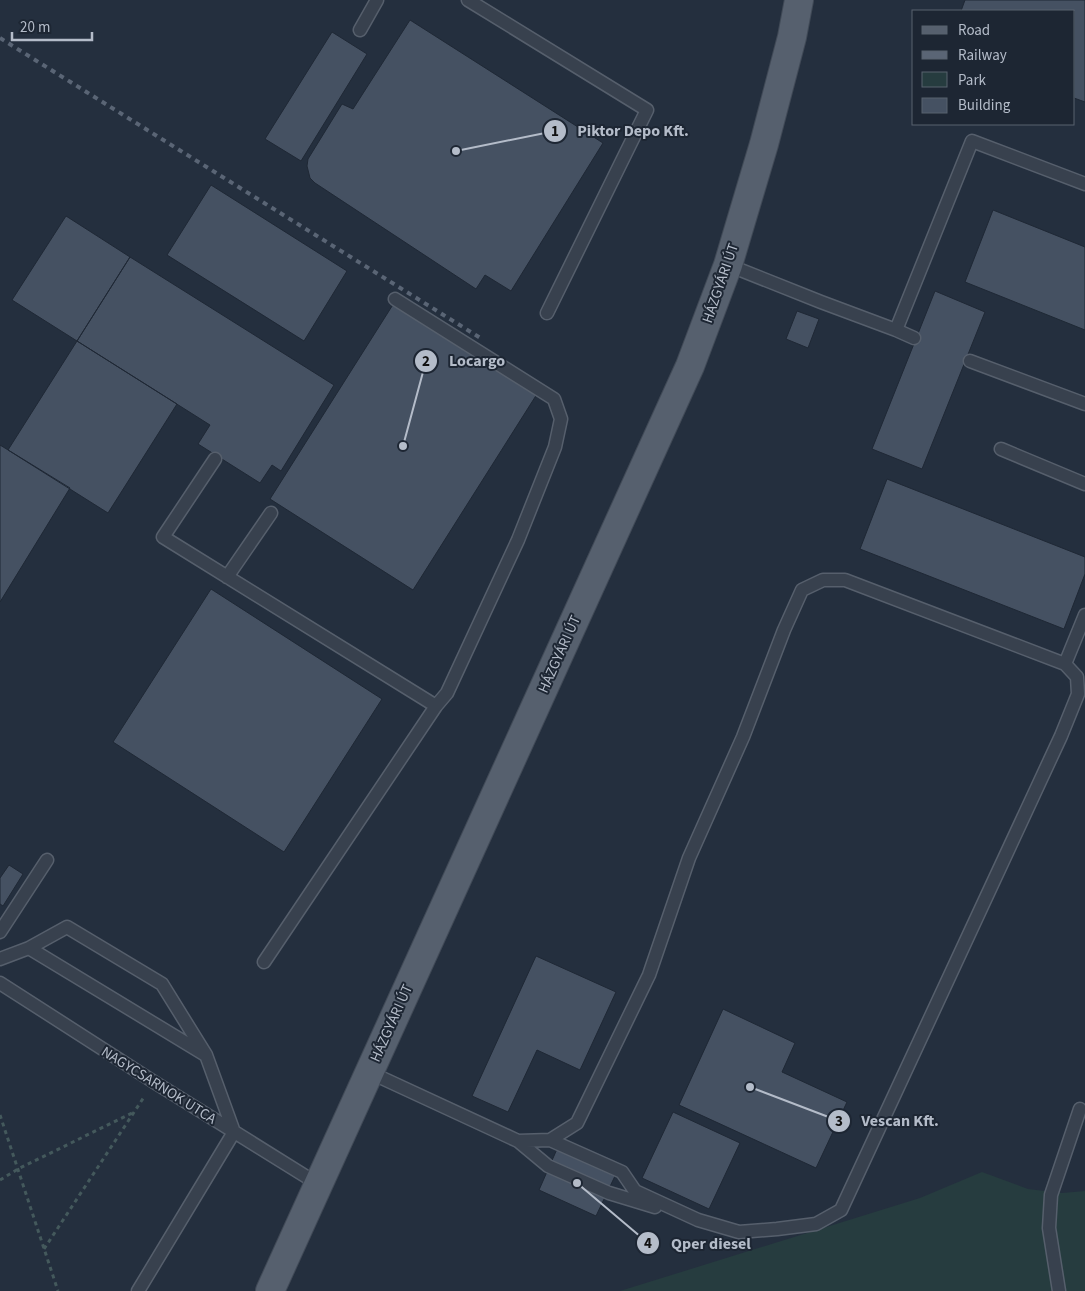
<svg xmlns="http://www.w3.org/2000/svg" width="1085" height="1291" font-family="'Source Sans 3',sans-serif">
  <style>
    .green { fill: #263c3f }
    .building { fill: #455162; stroke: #1f2835 }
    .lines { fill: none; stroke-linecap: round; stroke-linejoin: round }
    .service-casing { stroke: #565f6c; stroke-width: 15 }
    .primary-casing { stroke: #414a57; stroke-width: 30 }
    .path { stroke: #44595c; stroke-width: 3; stroke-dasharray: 4 4; stroke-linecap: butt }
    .service { stroke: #38414e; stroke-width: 12 }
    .primary { stroke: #56606e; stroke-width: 28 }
    .rail { stroke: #5a6575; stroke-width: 4; stroke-dasharray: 5 5; stroke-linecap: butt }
    .labels { text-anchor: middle; stroke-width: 4; stroke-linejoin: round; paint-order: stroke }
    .street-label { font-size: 15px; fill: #b4bcc9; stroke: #1d2633 }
    .leader { fill: none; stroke: #b4bcc9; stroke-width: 2 }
    .callout-dot { fill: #b4bcc9; stroke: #1d2633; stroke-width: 2 }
    .mark-label { font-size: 15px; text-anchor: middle; font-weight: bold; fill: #111 }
    .callout-label { font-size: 16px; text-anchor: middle; font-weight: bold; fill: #b4bcc9; stroke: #1d2633; stroke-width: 4; stroke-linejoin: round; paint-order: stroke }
  </style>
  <rect width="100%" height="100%" fill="#242f3e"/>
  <!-- green -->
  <path class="green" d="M982,1172L1028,1189L1062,1193L1085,1191V1291H620L920,1198Z"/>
  <!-- building -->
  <path class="building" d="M965,0H1085V102L1074,98V11H961Z
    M410,20L603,143L511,291L485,275L476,289L315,183L310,178L307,166L308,159L342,104L353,109Z
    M332,32L367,54L301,161L265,139Z
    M211,185L347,271L304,341L167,255Z
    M993,210L1085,247V330L965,282Z
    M66,216L130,257L77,341L12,300Z
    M130,257L334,385L281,471L272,465L260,483L198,444L210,425L77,341Z
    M935,291L985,312L922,469L872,449Z
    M394,303L537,394L413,590L270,499Z
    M797,311L819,319L808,348L786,339Z
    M77,341L177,404L108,513L8,450Z
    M0,445L70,488L0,602Z
    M887,479L1085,557V574L1064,629L860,549Z
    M211,589L382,699L284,852L113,742Z
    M9,865L23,874L3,906L0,904V878Z
    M536,956L616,992L580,1070L537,1050L508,1112L472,1096Z
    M723,1009L795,1043L782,1072L847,1102L816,1168L679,1105Z
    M673,1112L740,1143L709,1209L642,1178Z
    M557,1149L615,1176L596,1216L539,1190Z"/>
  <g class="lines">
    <defs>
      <path id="service" d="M468,0L647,110L547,313
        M360,30L377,0
        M728,265L821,302L896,330L972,141L1085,184
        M896,330L914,338
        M970,361L1085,404
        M1001,449L1085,484
        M215,459L163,537L436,706
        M227,577L271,513
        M1065,664L1085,615
        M0,932L47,860
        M29,948L67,927L162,984L206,1055L234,1132
        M0,959L29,948L204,1054
        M264,962L436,706L447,693L518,540L555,447L561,419L554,399L395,299
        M0,983L154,1082L318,1184
        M369,1072L518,1141L550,1140L577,1123L649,975L689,858L743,737L784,630L802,590L823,580H845L1065,664L1077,677L1078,694L1061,736L841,1210L816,1224L777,1229L739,1232L698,1220L635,1191L622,1172L550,1140
        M518,1141L548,1166L609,1193L655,1207
        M138,1291L234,1132
        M1059,1291L1049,1228L1051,1195L1080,1109"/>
      <path id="primary" d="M270,1291L690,366L728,265L764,144L792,37L799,0"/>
    </defs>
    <!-- service casing -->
    <use href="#service" class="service-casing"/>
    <!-- primary casing -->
    <use href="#primary" class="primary-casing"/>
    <!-- path -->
    <path class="path" d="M0,1115L58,1291
      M0,1180L18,1169L134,1112
      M44,1249L144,1097"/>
    <!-- service -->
    <use href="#service" class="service"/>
    <!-- primary -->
    <use href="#primary" class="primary"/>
    <!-- rail -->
    <path class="rail" d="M0,38L482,339"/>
  </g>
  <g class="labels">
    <!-- street labels -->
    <g class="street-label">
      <text transform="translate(720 283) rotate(-71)" y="5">HÁZGYÁRI ÚT</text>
      <text transform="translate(559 654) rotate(-66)" y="5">HÁZGYÁRI ÚT</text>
      <text transform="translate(391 1023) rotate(-66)" y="5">HÁZGYÁRI ÚT</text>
      <text transform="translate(159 1085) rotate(32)" y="5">NAGYCSARNOK UTCA</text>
    </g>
  </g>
  <!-- callouts -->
  <path class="leader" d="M456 151L555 131M403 446L426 361M750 1087L839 1121M577 1183L648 1243"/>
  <g class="callout-dot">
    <circle cx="456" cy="151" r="5"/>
    <circle cx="403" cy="446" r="5"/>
    <circle cx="750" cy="1087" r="5"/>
    <circle cx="577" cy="1183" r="5"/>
    <circle cx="555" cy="131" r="12"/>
    <circle cx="426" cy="361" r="12"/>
    <circle cx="839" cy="1121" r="12"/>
    <circle cx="648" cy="1243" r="12"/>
  </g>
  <g class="mark-label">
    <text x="555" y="136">1</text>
    <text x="426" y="366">2</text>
    <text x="839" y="1126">3</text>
    <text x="648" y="1248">4</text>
  </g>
  <g class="callout-label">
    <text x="633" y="136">Piktor Depo Kft.</text>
    <text x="477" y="366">Locargo</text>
    <text x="900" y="1126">Vescan Kft.</text>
    <text x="711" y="1249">Qper diesel</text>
  </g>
  <!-- legend -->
  <rect x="912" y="10" width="162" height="115" fill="#1d2633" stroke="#59626f"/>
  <rect x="922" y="26" width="25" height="8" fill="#56606e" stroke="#59626f"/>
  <text x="958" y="35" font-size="15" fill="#b4bcc9">Road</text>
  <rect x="922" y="51" width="25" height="8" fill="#5a6575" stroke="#59626f"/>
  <text x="958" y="60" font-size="15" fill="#b4bcc9">Railway</text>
  <rect x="922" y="72" width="25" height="15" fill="#263c3f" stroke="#59626f"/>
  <text x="958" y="85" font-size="15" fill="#b4bcc9">Park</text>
  <rect x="922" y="98" width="25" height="15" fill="#455162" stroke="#59626f"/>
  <text x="958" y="110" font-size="15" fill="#b4bcc9">Building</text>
  <!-- scale -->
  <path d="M12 32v8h80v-8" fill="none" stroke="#b4bcc9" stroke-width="2.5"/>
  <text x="20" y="32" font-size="15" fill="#b4bcc9" stroke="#1d2633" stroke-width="4" paint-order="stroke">20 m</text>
</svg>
